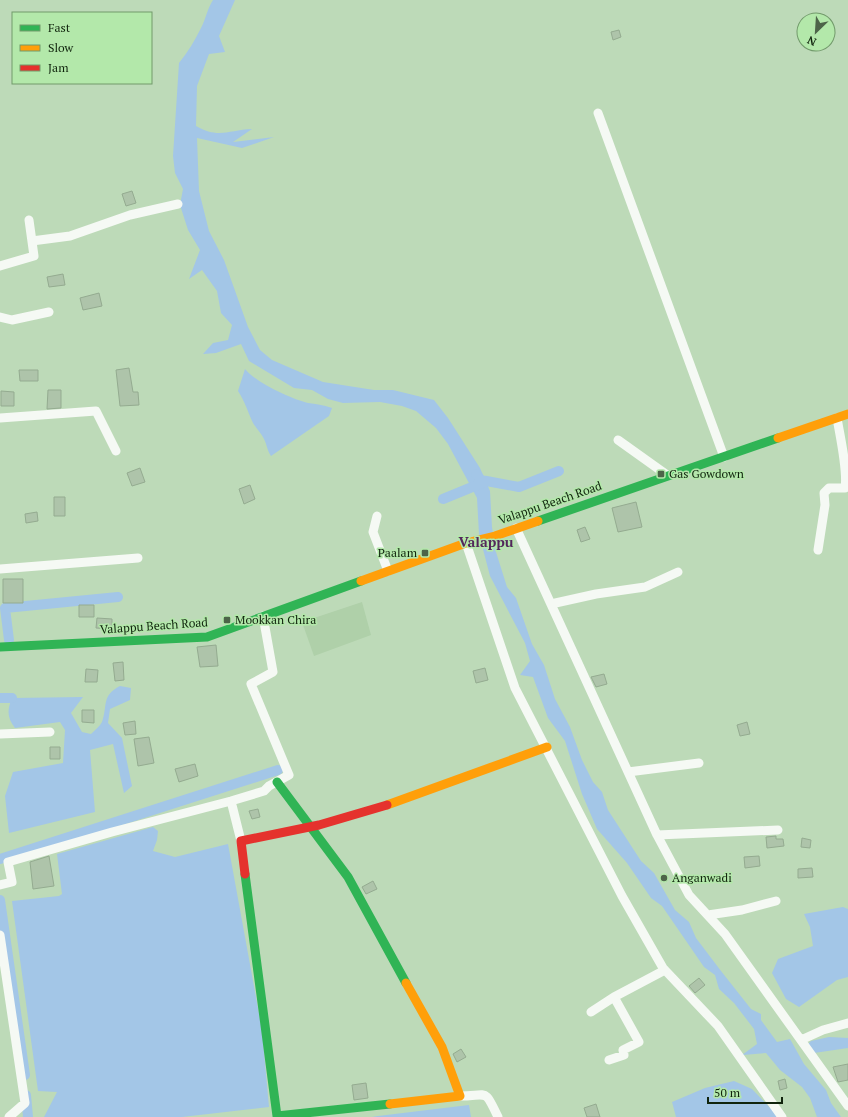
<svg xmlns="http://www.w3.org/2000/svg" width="848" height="1117" font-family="'PT Serif',serif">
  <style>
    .green { fill: #afd0a9 }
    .water { fill: #a3c6e7 }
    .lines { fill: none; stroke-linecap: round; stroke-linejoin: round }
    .canal { stroke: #a3c6e7; stroke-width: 10 }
    .building { fill: #aec4aa; stroke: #94ab90 }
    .street { stroke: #f5f9f4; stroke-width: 9 }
    .fast { stroke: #30b455; stroke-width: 9 }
    .slow { stroke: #ff9f0a; stroke-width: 9 }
    .jam { stroke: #e5322d; stroke-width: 9 }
    .poi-dot { fill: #4d6449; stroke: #b3e8aa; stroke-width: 1.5 }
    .labels { text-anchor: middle; stroke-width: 3; stroke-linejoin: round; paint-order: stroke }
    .poi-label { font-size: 12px; fill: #10240d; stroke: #b3e8aa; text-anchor: start }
    .street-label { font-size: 12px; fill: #10240d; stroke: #b3e8aa }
    .quarter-label { font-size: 14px; font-weight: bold; fill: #53275b; stroke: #b3e8aa }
  </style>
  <rect width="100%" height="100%" fill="#bddab8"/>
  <!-- green -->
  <path class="green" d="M362,602L371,635L314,656L302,622Z"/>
  <!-- water -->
  <path class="water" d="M213,0H235L219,36L225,52L209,54L197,86L196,126C218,139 229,130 252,129L233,142L274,137L242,148L197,138L199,191L209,231L224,260L248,327L260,350L272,360L323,382L374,390H393L434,400L448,418L480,468L490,491L492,527L496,552L507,587L516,598L532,644L544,665L555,699L570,727L582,760L593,782L602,792L608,810L641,861L654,873L675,910L689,922L696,938L721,971L751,1009L761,1014V1020L777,1042L790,1039L804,1064L826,1090L831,1103L841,1117H817L810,1098L802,1087L780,1070L766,1053L742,1055L757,1044L754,1029L734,1003L719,989L715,975L704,967L662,906L651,898L627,863L597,829L582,794L565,741L548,718L533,677L520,675L530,661L525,643L490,576L479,534L477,498L448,444L436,428L416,411L402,406L380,402L343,403L328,399L312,390L294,388L249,361L241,344L216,353L203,354L213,343L228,340L232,325L221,313L217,291L202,270L189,279L200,250L188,230L180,205L183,189L175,173L173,156L179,63C188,52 195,40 201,28C206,19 207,9 213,0Z
    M245,369C255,382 291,399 308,403C316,404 323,405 332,408L329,416L271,456C267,450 267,445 264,439C261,433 256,428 253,423C248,412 245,402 238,391Z
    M120,686L131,688L130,700L110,709L108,723L122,738L132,786L124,793L113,744L90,750L95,812L9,833L5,796L13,772L63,763L65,730L60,722L15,728C7,718 7,710 12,698L83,697L71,713L82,732L91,734C95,730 100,726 102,722C108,705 101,696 120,686Z
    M153,827L158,831L157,840L153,851L175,857L228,844L262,1030L269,1107L182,1117H44L57,1092L38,1091L12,901L59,896L62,894L57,854Z
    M843,907L848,909V977L837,980L799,1007L786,999L772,973L778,959L813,946L810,927L804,914Z
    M829,1037L848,1038V1048L814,1053L808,1044L811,1041Z
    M734,1081L752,1089L779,1117H676L672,1102L705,1088Z
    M469,1105L471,1117H372L378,1116Z"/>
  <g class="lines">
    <!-- canal -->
    <path class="canal" d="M476,474L481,480L519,487L559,471
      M443,499L482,483
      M9,640L5,608L118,597
      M0,698H12
      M0,859L278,770
      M0,900L25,1075
      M26,1095L28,1117"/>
  </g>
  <!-- building -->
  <path class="building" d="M619,30L621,37L613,40L611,32Z
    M132,191L136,203L126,206L122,194Z
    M63,274L65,285L49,287L47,277Z
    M99,293L102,306L83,310L80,298Z
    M129,368L133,392H138L139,405L120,406L116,370Z
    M19,370H38V381H20Z
    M48,390H61V408L47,409Z
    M1,391L14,392V406H1Z
    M140,468L145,482L132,486L127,473Z
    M250,485L255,499L244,504L239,489Z
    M54,497H65V516H54Z
    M636,502L642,527L618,532L612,508Z
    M37,512L38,521L26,523L25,514Z
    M585,527L590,539L581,542L577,530Z
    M3,579H23V603H3Z
    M79,605H94V617H79Z
    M97,618L112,619V629L96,628Z
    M216,645L218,666L200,667L197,647Z
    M123,662L124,680L115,681L113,663Z
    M485,668L488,680L476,683L473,671Z
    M86,669L98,670L97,682H85Z
    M604,674L607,684L596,687L591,677Z
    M82,710H94V723L82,722Z
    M135,721L136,734L125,735L123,723Z
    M747,722L750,734L740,736L737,725Z
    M149,737L154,763L138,766L134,739Z
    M50,747H60V759H50Z
    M195,764L198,776L179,782L175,769Z
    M258,809L260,817L252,819L249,811Z
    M776,836V839H783L784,846L767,848L766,837Z
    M802,838L811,840L810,848L801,847Z
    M49,856L54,886L33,889L30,862Z
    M759,856L760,866L745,868L744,857Z
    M812,868L813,877L798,878V869Z
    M373,881L377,889L366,894L362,887Z
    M699,978L705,985L695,993L689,986Z
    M461,1049L466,1057L457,1062L453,1054Z
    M848,1064V1080L838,1082L833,1067Z
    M785,1079L787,1088L780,1090L778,1081Z
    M366,1083L368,1098L354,1100L352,1085Z
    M596,1104L600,1117H587L584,1108Z"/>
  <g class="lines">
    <!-- street -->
    <path class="street" d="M598,113L724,457
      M32,241L70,236L130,215L178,204
      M0,266L34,256L29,220
      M0,317L12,320L49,312
      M0,418L96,411L116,451
      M618,440L667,475
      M377,516L373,532L388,571
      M516,528L657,835L689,895L725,934L848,1106
      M466,543L515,688L622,896L663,968L718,1026L782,1117
      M818,550L825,505L824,493L829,488H845C848,471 840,436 837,418
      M0,569L138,558
      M551,604L596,594L645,587L678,572
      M0,734L50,732
      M628,772L699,763
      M231,801L241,841
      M657,835L778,830
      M0,885L12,882L8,862L112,832L231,801L264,791L269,786L289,775L251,684L273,672L263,616
      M708,915L742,910L776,901
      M0,935L25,1103L9,1117
      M591,1012L614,997
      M801,1040L823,1030L848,1023
      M609,1060L624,1055L623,1050L639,1042L614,997L665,970
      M460,1096C488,1096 484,1087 498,1117"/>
    <!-- fast -->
    <path class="fast" d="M538,521L778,438
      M0,647L207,637L361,581
      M277,782L348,877L406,983
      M245,874L277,1116L390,1104"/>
    <!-- slow -->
    <path class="slow" d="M778,438L848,414
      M361,581L466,543L495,536L538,521
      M387,805L547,747
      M390,1104L460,1096L442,1047L406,983"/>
    <!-- jam -->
    <path class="jam" d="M245,874L241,841L319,825L387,805"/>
  </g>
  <!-- markers -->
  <g class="poi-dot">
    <rect x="657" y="470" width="8" height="8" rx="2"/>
    <rect x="421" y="549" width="8" height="8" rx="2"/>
    <rect x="223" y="616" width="8" height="8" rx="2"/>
    <circle cx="664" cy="878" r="4"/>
  </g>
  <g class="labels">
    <!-- poi labels -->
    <g class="poi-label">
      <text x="669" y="478">Gas Gowdown</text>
      <text x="417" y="557" text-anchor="end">Paalam</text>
      <text x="235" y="624">Mookkan Chira</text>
      <text x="672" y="882">Anganwadi</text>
    </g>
    <!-- street labels -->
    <g class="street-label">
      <text transform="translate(550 503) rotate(-19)" y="4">Valappu Beach Road</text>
      <text transform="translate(154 626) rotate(-4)" y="4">Valappu Beach Road</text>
    </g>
    <!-- quarter labels -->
    <g class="quarter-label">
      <text x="486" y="547">Valappu</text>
    </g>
  </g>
  <!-- legend -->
  <rect x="12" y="12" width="140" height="72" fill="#b3e8aa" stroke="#729a6b"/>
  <rect x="20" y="25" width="20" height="6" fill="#30b455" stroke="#729a6b"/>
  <text x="48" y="32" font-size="12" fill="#10240d">Fast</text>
  <rect x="20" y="45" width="20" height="6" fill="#ff9f0a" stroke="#729a6b"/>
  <text x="48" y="52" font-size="12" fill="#10240d">Slow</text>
  <rect x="20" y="65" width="20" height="6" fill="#e5322d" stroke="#729a6b"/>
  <text x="48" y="72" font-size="12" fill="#10240d">Jam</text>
  <!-- north arrow -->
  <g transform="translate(816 32) rotate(205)"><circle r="19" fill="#b3e8aa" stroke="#729a6b"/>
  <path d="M0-3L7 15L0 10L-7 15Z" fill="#4d6449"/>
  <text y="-6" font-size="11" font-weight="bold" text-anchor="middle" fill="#10240d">N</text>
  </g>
  <!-- scale -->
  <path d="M708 1097v6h74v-6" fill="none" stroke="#10240d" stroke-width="2"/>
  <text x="714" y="1097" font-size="12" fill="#10240d" stroke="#b3e8aa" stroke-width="3" paint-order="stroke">50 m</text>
</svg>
